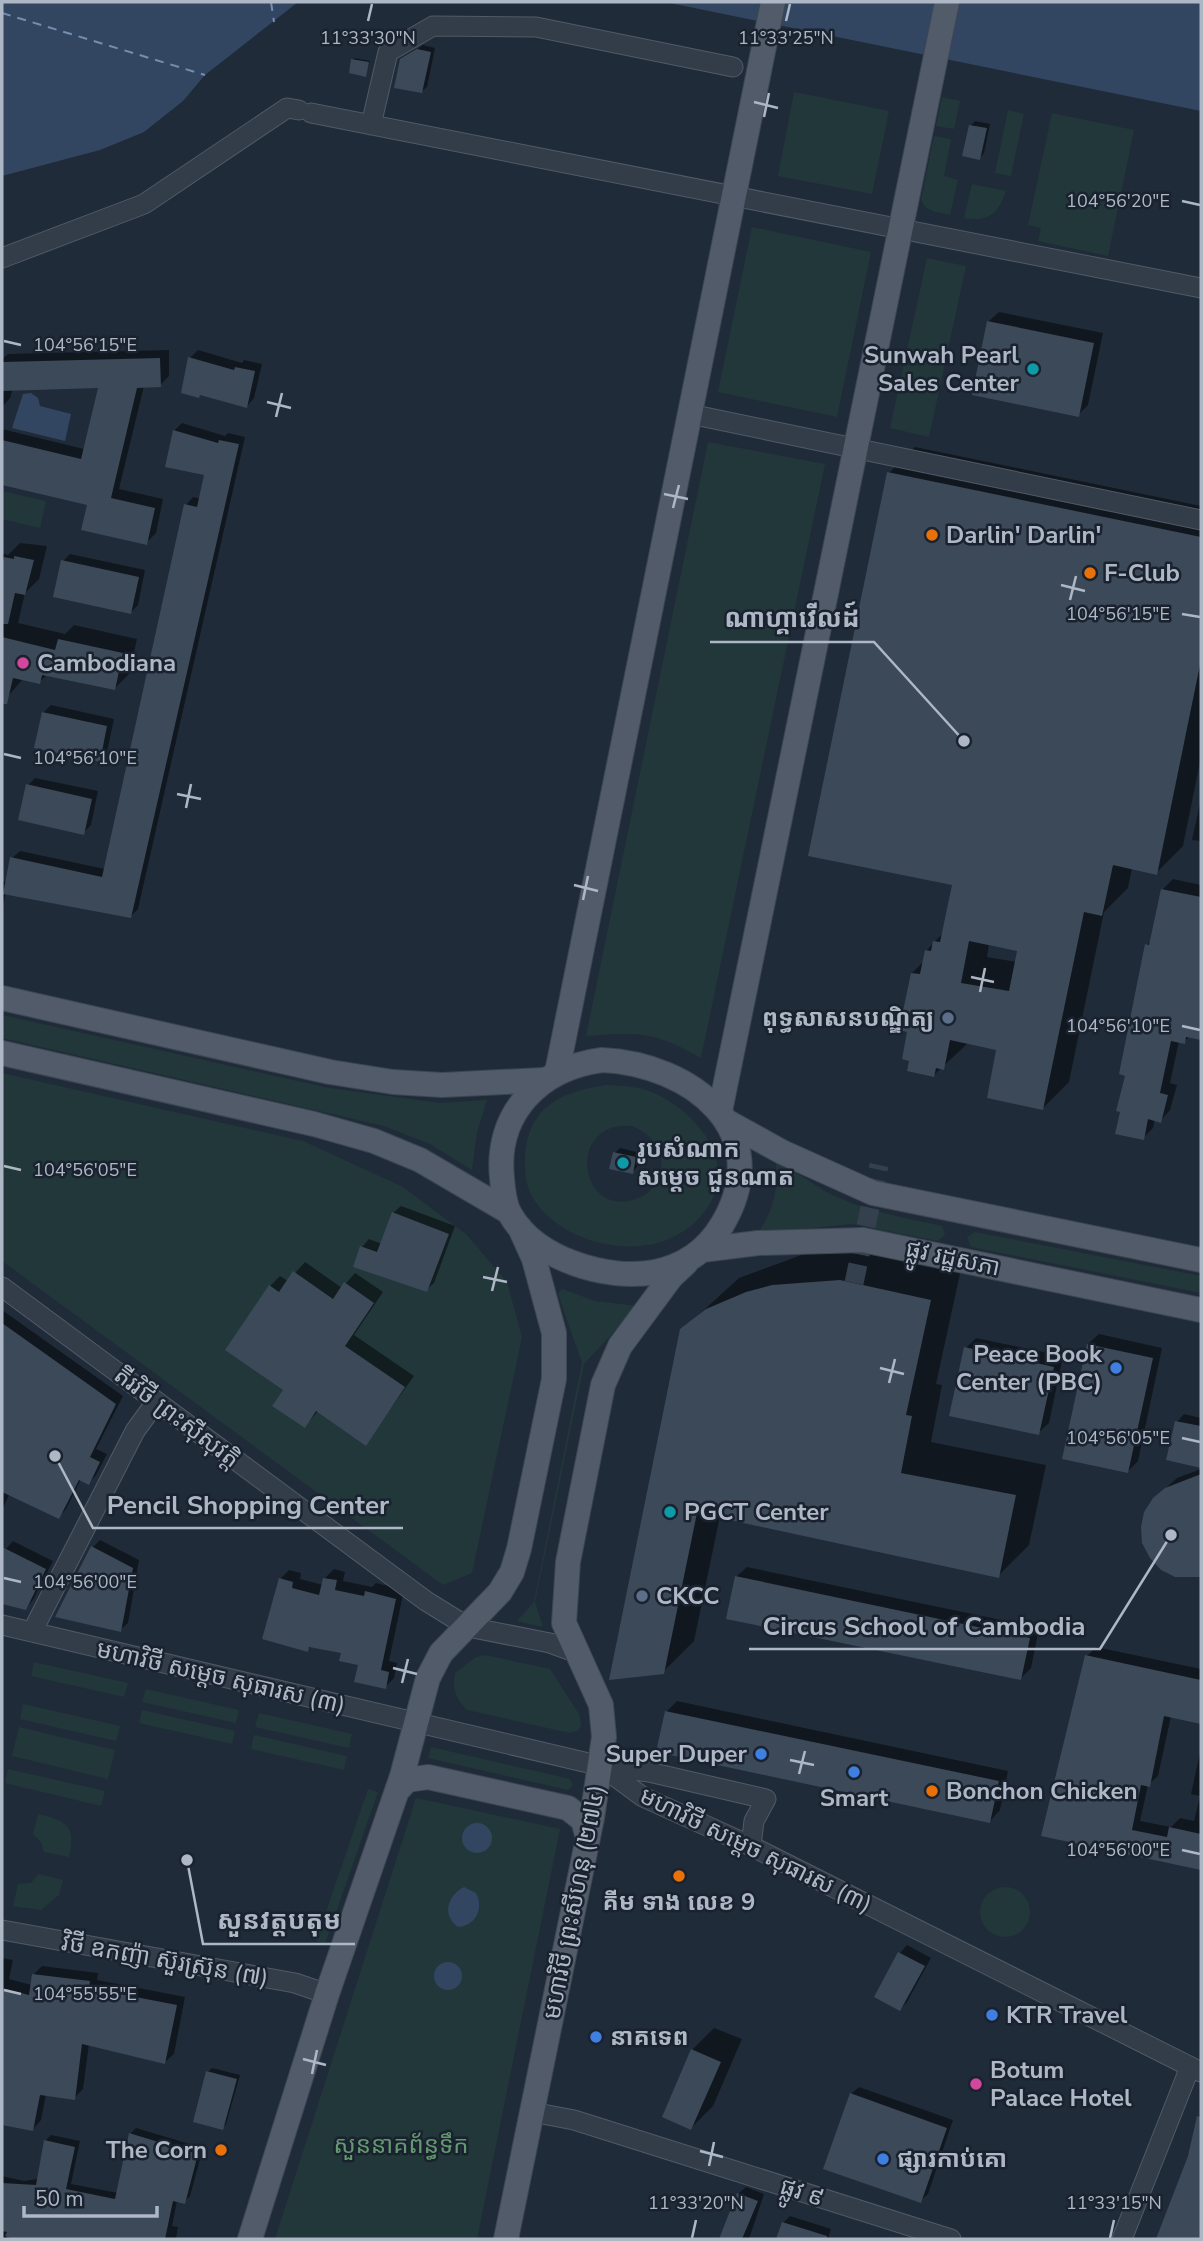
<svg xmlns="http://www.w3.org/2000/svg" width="1203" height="2241" font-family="'Nunito Sans','Noto Sans Khmer',sans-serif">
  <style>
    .green { fill: #22373a; fill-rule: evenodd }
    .water { fill: #324662 }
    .shadow { fill: #0007; fill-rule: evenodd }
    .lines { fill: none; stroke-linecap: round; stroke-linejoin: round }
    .ferry { stroke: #748eb0; stroke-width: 2; stroke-dasharray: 9 7; stroke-linecap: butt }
    .building { fill: #3b4959; fill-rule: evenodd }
    .minor-tunnel { stroke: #35404e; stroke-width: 19; stroke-dasharray: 19 10; stroke-linecap: butt }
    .minor-casing { stroke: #515a67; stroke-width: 21 }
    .major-casing { stroke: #3d4653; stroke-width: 26 }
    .minor { stroke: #333d4a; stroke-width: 19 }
    .major { stroke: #515b6a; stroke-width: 24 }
    .ticks { fill: none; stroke: #aeb7c6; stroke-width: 2.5 }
    .culture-dot { fill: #0f9aa8; stroke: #19222e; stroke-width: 2.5 }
    .food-dot { fill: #e8710a; stroke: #19222e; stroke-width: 2.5 }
    .hotel-dot { fill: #d1479c; stroke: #19222e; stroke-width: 2.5 }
    .service-dot { fill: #5c6f8a; stroke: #19222e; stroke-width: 2.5 }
    .shop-dot { fill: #3f7fe0; stroke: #19222e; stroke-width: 2.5 }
    .labels { text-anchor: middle; stroke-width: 5; stroke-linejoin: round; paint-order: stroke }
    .poi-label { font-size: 24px; font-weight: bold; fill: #aeb7c6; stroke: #19222e; text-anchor: start }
    .street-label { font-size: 24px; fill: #aeb7c6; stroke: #19222e }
    .park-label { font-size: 24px; fill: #649870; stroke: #19222e }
    .ticks-label { font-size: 18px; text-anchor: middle; fill: #aeb7c6; stroke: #19222e; stroke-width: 5; stroke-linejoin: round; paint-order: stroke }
    .leader { fill: none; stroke: #aeb7c6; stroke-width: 2.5 }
    .callout-dot { fill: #aeb7c6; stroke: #19222e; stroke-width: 2.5 }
    .callout-label { font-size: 26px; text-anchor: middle; font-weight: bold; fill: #aeb7c6; stroke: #19222e; stroke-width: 5; stroke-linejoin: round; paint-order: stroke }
  </style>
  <rect width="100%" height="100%" fill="#202b39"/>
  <!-- green -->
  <path class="green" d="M794,92L889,111L872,194L778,176Z
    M942,97L960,101L954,129L936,126Z
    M1008,110L1024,114L1011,176L995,173Z
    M1052,113L1134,130L1108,256L1038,241L1041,228L1028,225Z
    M934,136L951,139L944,176L958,180L950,215C938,212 926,212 921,200Z
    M972,184L1006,191C998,214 989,222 964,218Z
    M752,227L871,252L837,417L718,392Z
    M927,258L966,266L929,437L890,428Z
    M708,442L825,464L701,1058C654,1031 639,1032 586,1036Z
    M2,491L46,501L40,528L2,519Z
    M2,1015L329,1088L440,1103L487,1100L477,1132L472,1170L430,1144L384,1126L2,1038Z
    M2,1073L303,1141L403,1187L467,1235L507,1282L522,1337L472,1573L443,1585L2,1261Z
    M606,1085C620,1086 636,1086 649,1091C696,1109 744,1166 702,1215C691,1228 675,1238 658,1243C616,1254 559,1238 534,1200C526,1187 524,1173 525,1159C527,1107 560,1092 606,1085ZM632,1126C657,1136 671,1162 654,1186C649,1194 641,1198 632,1200C578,1215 567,1120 632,1126Z
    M776,1162C782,1162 817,1187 827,1192C863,1211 902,1217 942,1226L945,1235L938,1241L852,1224L762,1233L760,1230C774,1209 778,1188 776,1162Z
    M975,1232L1201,1276V1293L971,1247L967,1237Z
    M562,1289L595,1301L638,1306L584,1364L535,1602L543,1627L517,1621L534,1602L582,1363L558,1294Z
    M485,1655L550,1669L579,1714L581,1725L579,1730L570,1733L467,1710C456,1699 452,1688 455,1673L476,1657Z
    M34,1662L128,1683L124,1697L31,1676Z
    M146,1689L239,1710L236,1723L142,1702Z
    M23,1704L120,1726L116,1741L20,1719Z
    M142,1710L235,1731L232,1744L139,1723Z
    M259,1713L352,1734L349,1748L255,1727Z
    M19,1727L115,1750L108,1779L12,1756Z
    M254,1735L347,1756L344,1770L251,1749Z
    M431,1747L570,1779L573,1785L568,1790L428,1758Z
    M8,1769L105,1791L101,1806L5,1783Z
    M368,1789L378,1792L325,1944L316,1941Z
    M416,1798L560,1829L477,2239H275Z
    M38,1814C68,1821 76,1826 69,1857L44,1852L41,1842L33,1834Z
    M38,1874L63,1880L59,1895L41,1910L13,1906L18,1884L31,1883Z
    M980 1912a25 25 0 1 1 50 0a25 25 0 1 1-50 0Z"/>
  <!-- water -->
  <path class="water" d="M2,2H298L205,75L183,101L144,132L100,150L2,176Z
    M665,2H1201V111Z
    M31,393L38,398L40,406L71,414L65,441L12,428L23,394Z
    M462 1838a15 15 0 1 1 30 0a15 15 0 1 1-30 0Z
    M464,1887L476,1893C484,1908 476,1926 458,1927C441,1915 448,1895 464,1887Z
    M434 1976a14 14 0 1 1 28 0a14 14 0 1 1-28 0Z"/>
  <!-- shadow -->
  <path class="shadow" d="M423,45L435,48L427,87L422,91L402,60Z
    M355,58L370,61L365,75L353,60Z
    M975,121L990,124L984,153L980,158L971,126Z
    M999,312L1103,333L1088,405L1078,415L988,322Z
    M169,350V376L160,385L144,386L119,489L163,499L156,533L146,543L89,504L2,483V429L84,449L100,387L13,389L10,398L2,407V359L8,354Z
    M198,350L242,363L244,360L262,364L254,398L247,406L190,358Z
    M182,423L225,436L228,433L245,437L138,909L131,916L6,892L2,911V881L7,882L12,858L20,851L105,869L186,505L193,497L201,499L206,474L174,431Z
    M915,447L1201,506V757L1183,846L1156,873L1132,868L1128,888L1104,912L1069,1082L1043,1108L999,1049L969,1042L934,1075L909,1031L912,973L924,961L926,951L944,932L954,884L889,473ZM989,944L1019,950L1017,962L987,957Z
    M20,543L47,546L39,579L25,593L18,623L65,634L74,625L137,639L129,674L115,688L48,674L39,682L23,679L8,696L2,694V553L8,555Z
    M70,554L145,570L138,605L131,612L63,561Z
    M51,705L114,719L107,752L99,760L43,713Z
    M35,778L98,791L91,825L83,833L28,785Z
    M1201,799V841L1192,840Z
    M1173,879L1201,885V1038L1190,1036L1184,1042L1179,1041L1170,1083L1177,1085L1170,1110L1160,1121L1155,1119L1153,1128L1143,1138L1127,1074L1147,945L1152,940L1162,890Z
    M620,1148L640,1153L637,1167L632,1172L615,1153Z
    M401,1206L455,1226L434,1283L426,1290L362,1247L369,1239L382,1244L393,1213Z
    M872,1250L961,1269L936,1384L942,1385L931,1442L1046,1465L1029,1545L998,1576L720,1516L694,1641L663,1672L682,1330L739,1278L804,1254Z
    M305,1262L342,1288L355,1273L383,1292L354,1335L414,1376L366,1443L318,1411L305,1426L286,1389L270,1286L280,1276L288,1281Z
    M2,1310L123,1396L96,1449L107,1454L96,1475L89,1483L81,1479L66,1509L59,1517L10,1493L2,1510V1491H7L2,1488Z
    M1099,1334L1162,1348L1138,1461L1128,1471L1088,1344Z
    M976,1338L1063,1356L1049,1423L1038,1433L966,1348Z
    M1184,1414L1201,1418V1466L1169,1459L1177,1422Z
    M1201,1469V1575H1176L1154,1499L1177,1478Z
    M100,1540L139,1560L128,1623L120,1630L93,1547Z
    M13,1541L53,1561L33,1600L26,1608L2,1602V1560L6,1549Z
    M747,1567L1039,1628L1031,1668L1021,1678L736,1577Z
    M334,1569L345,1572L343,1581L372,1587L376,1583L404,1590L389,1661L397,1663L394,1678L385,1687L343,1652L312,1645L307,1650L280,1579L289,1570L301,1573L300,1579L323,1585L325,1578Z
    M1096,1647L1201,1669V1722L1171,1716L1158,1776L1148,1785L1140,1821L1171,1827L1180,1818L1194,1821L1200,1796L1191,1794L1201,1748V1869L1043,1835L1087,1656Z
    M677,1701L1008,1771L1000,1810L990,1821L666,1712Z
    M907,1945L931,1958L907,2002L900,2009V1953Z
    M2,1958L13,1960L9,1979L32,1985L33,1975L42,1966L98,1973L97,1980L185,1997L174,2054L165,2062L89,2044L83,2089L74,2098L46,2094L41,2120L33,2129L2,2123Z
    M714,2028L742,2039L713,2106L691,2128L692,2050Z
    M212,2068L240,2075L226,2124L222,2128L208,2072Z
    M859,2087L953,2120L928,2194L920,2201L851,2094Z
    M1201,2111V2239H1158L1190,2156Z
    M136,2128L203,2148L190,2196L184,2202L177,2201L172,2226L178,2227L176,2239H18L7,2235L6,2239H2V2176L24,2181L38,2179L45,2141L51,2135L80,2141L71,2184L118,2193L130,2134Z
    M746,2187L764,2194L749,2239H721L738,2194Z
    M790,2216L831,2229L828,2239H778L783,2223Z"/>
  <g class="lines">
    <!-- ferry -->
    <path class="ferry" d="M271,2L274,22
      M2,13L205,75"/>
  </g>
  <!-- building -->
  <path class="building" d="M417,49L431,52L422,93L394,88L400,59Z
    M351,59L369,62L366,77L349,73Z
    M969,125L987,128L980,160L962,156Z
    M987,321L1094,343L1079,417L972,395Z
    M188,357L234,370L235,367L255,371L247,408L200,395L199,398L181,393Z
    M160,358L161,387L137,388L111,498L155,508L147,545L81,530L87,505L2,485V440L81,459L98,388L2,391V362Z
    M173,430L218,443L219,440L239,444L131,918L3,894L10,857L102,877L184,504L197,507L204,475L165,467Z
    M887,472L1201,537V660L1157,875L1113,865L1102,916L1084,912L1043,1110L987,1098L996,1050L950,1040L944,1070L936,1068L934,1077L907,1071L909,1061L902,1059L907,1032L899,1030L911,973L920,974L925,950L931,951L933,941L940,942L952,885L808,856ZM969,941L1017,951L1009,991L961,983Z
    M14,556L34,560L25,595L15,593L8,624H2V564L4,557L14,559Z
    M61,560L139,577L131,614L53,597Z
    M2,637L55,650L58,639L123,653L115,690L42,675L40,684L13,678L7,704H2Z
    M42,712L107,726L100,762L34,748Z
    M26,784L92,799L84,835L18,820Z
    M1161,889L1201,897V1040L1186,1037L1185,1044L1171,1041L1160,1093L1168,1095L1161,1123L1148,1119L1144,1140L1115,1134L1120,1112L1116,1111L1125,1076L1119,1074L1145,944L1149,945Z
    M613,1152L636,1157L633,1174L609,1169Z
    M392,1212L449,1234L427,1292L353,1267L360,1246L377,1252Z
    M293,1271L333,1299L344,1282L374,1303L345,1346L405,1387L366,1446L316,1411L305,1428L272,1406L283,1390L225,1350L269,1285L279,1292Z
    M840,1280L931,1300L906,1415L912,1416L901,1473L1016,1495L999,1578L697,1513L664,1674L609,1680L680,1329L706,1309L746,1292L772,1285Z
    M2,1323L116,1404L90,1457L100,1462L89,1485L79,1480L59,1519L2,1492Z
    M1087,1344L1153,1358L1128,1473L1062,1459Z
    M964,1347L1054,1367L1039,1435L949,1416Z
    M1175,1421L1201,1426V1468L1166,1460Z
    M1201,1474V1577H1175L1161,1570L1150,1558L1142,1543L1141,1527L1144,1512L1153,1498L1165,1488Z
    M91,1546L133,1568L121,1632L55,1617Z
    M2,1547L46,1569L26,1610L2,1604Z
    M735,1576L1030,1638L1021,1680L726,1619Z
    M279,1578L293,1582L292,1588L319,1595L323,1578L337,1580L335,1590L364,1596L365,1591L396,1599L381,1670L389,1672L386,1689L354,1682L358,1665L339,1661L341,1653L309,1647L308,1652L262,1639Z
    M1085,1655L1201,1680V1724L1164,1716L1150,1787L1141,1785L1132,1830L1167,1837L1169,1827L1201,1834V1870L1041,1836Z
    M665,1711L999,1781L990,1823L656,1752Z
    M898,1952L925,1966L900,2011L874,1997Z
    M32,1974L90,1981L89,1988L177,2005L165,2064L82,2044L75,2100L40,2095L33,2131L2,2125V1988L29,1995Z
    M691,2049L721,2062L691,2130L662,2117Z
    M206,2071L237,2079L223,2130L193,2122Z
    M850,2093L947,2128L921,2203L823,2169Z
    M1197,2116L1201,2117V2239H1156L1188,2156Z
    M129,2133L198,2154L185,2204L173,2201L165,2239H13L5,2236L7,2232L2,2231V2183L36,2185L44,2140L75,2147L66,2189L115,2199Z
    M737,2193L758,2201L742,2239H719Z
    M782,2222L827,2236V2239H776Z"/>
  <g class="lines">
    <!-- minor-tunnel -->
    <path class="minor-tunnel" d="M854,1283L879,1165"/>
    <defs>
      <path id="minor" d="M311,113L1201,288
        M371,125L388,52L433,26L536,27L733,67
        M2,258L144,204L287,108L299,110
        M690,414L1201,520
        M2,1287L426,1601L468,1627L550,1643L575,1652
        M2,1625L601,1766L643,1797L751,1846L1201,2072
        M32,1632L135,1431L156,1402
        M604,1766L649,1772L766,1799L754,1821L751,1846
        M2,1930L295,1983L327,1994
        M532,2112L574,2120L951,2239
        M1122,2239L1190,2067"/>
      <path id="major" d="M2,998L330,1072L393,1082L442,1085L543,1080
        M2,1053L314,1124L374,1141L420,1160L509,1212
        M602,1060C691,1064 778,1131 722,1225C707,1250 685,1266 655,1272C607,1281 535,1259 510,1214C504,1204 503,1190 502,1178C495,1113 540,1068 602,1060Z
        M557,1072L773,2
        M720,1111L947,2
        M726,1121L782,1152L873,1193L1201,1260
        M702,1250L758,1243L863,1240L1201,1310
        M397,1791L407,1780L428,1777L568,1808L583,1820L588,1838
        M250,2239L327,1994L402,1776L428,1678L441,1653L500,1592L512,1572L519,1549L554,1379V1333L534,1259L520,1228
        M506,2239L592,1818L604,1737L601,1705L564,1623L568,1562L603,1385L620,1346L671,1277L686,1263"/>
    </defs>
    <!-- minor casing -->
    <use href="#minor" class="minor-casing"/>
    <!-- major casing -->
    <use href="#major" class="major-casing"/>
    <!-- minor -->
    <use href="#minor" class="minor"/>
    <!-- major -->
    <use href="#major" class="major"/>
  </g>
  <!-- ticks -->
  <path class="ticks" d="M368,21L372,4M786,21L790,4M754,102L778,108M764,117L769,93M1182,201L1200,205M4,341L21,345M267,402L291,408M276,417L282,393M664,494L688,499M673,508L679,485M1061,585L1085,591M1070,600L1076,576M1182,614L1200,617M4,754L21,758M177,794L201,799M186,808L191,784M574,885L598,891M583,900L588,876M971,977L994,982M980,992L985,968M1182,1026L1200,1030M4,1166L21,1170M483,1277L507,1282M492,1291L498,1267M880,1368L904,1374M889,1383L895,1359M1182,1438L1200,1442M4,1578L21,1582M393,1668L417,1674M402,1683L408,1659M790,1760L814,1765M799,1774L805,1751M1182,1850L1200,1854M4,1990L21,1994M303,2059L326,2065M312,2074L317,2050M700,2151L723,2157M709,2166L714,2142M692,2238L696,2220M1110,2238L1114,2220"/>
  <!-- markers -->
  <g class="culture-dot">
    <circle cx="1033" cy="369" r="7"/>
    <circle cx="623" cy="1163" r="7"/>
    <circle cx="670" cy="1512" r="7"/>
  </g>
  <g class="food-dot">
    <circle cx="932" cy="535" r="7"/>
    <circle cx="1090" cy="573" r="7"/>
    <circle cx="932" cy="1791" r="7"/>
    <circle cx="679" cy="1876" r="7"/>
    <circle cx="221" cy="2150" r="7"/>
  </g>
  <g class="hotel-dot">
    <circle cx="23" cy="663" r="7"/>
    <circle cx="976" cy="2084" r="7"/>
  </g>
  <g class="service-dot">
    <circle cx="948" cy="1018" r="7"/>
    <circle cx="642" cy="1596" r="7"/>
  </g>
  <g class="shop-dot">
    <circle cx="1116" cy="1368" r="7"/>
    <circle cx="761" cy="1754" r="7"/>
    <circle cx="854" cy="1772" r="7"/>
    <circle cx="992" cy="2015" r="7"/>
    <circle cx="596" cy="2037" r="7"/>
    <circle cx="883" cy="2159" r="7"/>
  </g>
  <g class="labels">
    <!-- poi labels -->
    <g class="poi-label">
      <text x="1019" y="363" text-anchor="end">Sunwah Pearl<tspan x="1019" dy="28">Sales Center</tspan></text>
      <text x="946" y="543">Darlin' Darlin'</text>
      <text x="1104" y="581">F-Club</text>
      <text x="37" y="671">Cambodiana</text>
      <text x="934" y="1026" text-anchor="end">ពុទ្ធសាសនបណ្ឌិត្យ</text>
      <text x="637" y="1157">រូបសំណាក<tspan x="637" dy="28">សម្ដេច ជួនណាត</tspan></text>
      <text x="1102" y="1362" text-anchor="end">Peace Book<tspan x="1102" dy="28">Center (PBC)</tspan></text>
      <text x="684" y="1520">PGCT Center</text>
      <text x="656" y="1604">CKCC</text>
      <text x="747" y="1762" text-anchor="end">Super Duper</text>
      <text x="946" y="1799">Bonchon Chicken</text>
      <text x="854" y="1806" text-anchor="middle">Smart</text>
      <text x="679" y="1910" text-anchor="middle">គីម ទាង លេខ 9</text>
      <text x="1006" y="2023">KTR Travel</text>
      <text x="610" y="2045">នាគទេព</text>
      <text x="990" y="2078">Botum<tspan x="990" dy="28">Palace Hotel</tspan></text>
      <text x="207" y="2158" text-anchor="end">The Corn</text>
      <text x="897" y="2167">ផ្សារកាប់គោ</text>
    </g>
    <!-- street labels -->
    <g class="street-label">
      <text transform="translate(953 1258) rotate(12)" y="8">ផ្លូវ រដ្ឋសភា</text>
      <text transform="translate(177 1417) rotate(37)" y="8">តីរវិថី ព្រះស៊ីសុវត្តិ</text>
      <text transform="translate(221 1677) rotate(13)" y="8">មហាវិថី សម្តេច សុធារស (៣)</text>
      <text transform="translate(756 1850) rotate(26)" y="8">មហាវិថី សម្តេច សុធារស (៣)</text>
      <text transform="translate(574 1902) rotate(-79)" y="8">មហាវិថី ព្រះសីហនុ (២៧៤)</text>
      <text transform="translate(165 1960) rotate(10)" y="8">វិថី ឧកញ៉ា ស៊ួរស៊្រុន (៧)</text>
      <text transform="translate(802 2192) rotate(18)" y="8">ផ្លូវ ៩</text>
    </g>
    <!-- park labels -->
    <g class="park-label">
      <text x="401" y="2153">សួននាគព័ន្ធទឹក</text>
    </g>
  </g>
  <g class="ticks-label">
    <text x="368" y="44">11°33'30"N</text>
    <text x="786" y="44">11°33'25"N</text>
    <text x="1118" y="207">104°56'20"E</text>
    <text x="85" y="351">104°56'15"E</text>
    <text x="1118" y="620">104°56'15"E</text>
    <text x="85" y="764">104°56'10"E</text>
    <text x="1118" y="1032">104°56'10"E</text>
    <text x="85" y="1176">104°56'05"E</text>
    <text x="1118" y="1444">104°56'05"E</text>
    <text x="85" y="1588">104°56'00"E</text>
    <text x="1118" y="1856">104°56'00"E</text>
    <text x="85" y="2000">104°55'55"E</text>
    <text x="696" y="2209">11°33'20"N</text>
    <text x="1114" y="2209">11°33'15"N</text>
  </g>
  <!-- callouts -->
  <path class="leader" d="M964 741L874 642H710M55 1456L93 1528H403M1171 1535L1100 1649H749M187 1860L203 1944H355"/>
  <g class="callout-dot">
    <circle cx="964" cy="741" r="7"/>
    <circle cx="55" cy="1456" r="7"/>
    <circle cx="1171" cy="1535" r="7"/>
    <circle cx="187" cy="1860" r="7"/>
  </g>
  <g class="callout-label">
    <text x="792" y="627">ណាហ្គាវើលដ៍</text>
    <text x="248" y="1514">Pencil Shopping Center</text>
    <text x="924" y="1635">Circus School of Cambodia</text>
    <text x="279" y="1929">សួនវត្តបតុម</text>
  </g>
  <!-- border -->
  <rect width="1203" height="2241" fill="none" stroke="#aeb7c6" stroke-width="7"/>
  <!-- scale -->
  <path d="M24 2206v10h133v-10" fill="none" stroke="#aeb7c6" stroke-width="3.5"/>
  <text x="35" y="2206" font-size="21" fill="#aeb7c6" stroke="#19222e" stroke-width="5" paint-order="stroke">50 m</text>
</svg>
